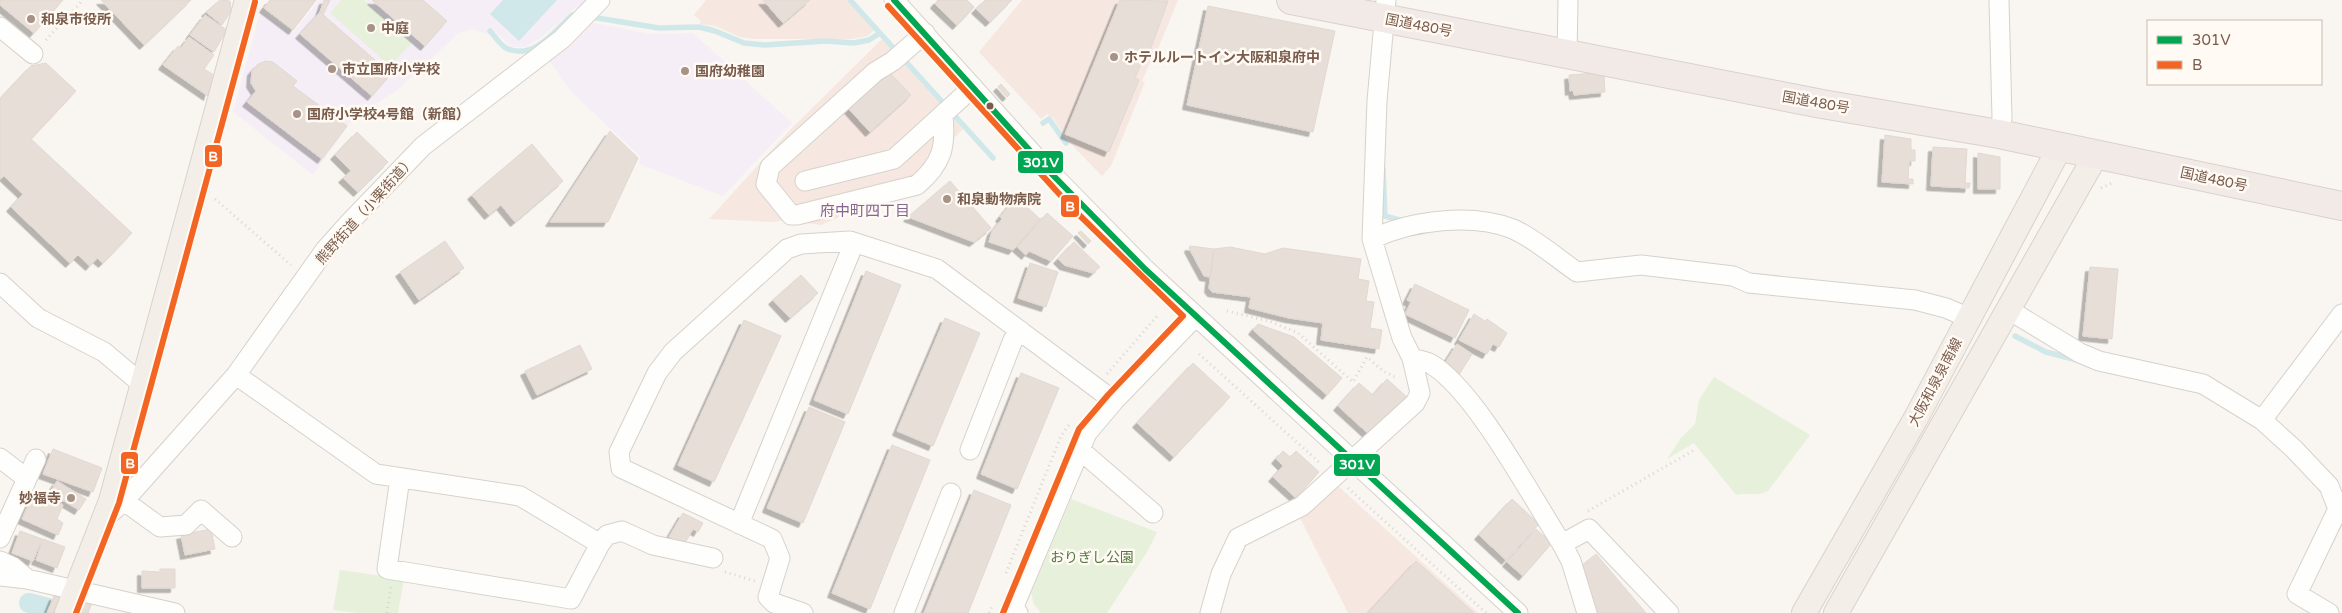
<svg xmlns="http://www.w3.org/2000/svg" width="2342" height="613" font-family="'Varela Round','Noto Sans JP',sans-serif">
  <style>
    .commercial { fill: #f6e8e1 }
    .education { fill: #f6eef6 }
    .green { fill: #e7f0db }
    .water { fill: #d0e8ea }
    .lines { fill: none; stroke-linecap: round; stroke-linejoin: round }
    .stream { stroke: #d0e8ea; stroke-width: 5.5 }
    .canal { stroke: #d0e8ea; stroke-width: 20 }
    .building { fill: #e6ded7; stroke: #e2d8d2; filter: url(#shadow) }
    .minor-casing { stroke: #d7d1cb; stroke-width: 21 }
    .major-casing { stroke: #dad1cc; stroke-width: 26 }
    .highway-casing { stroke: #dad1cc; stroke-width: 30 }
    .path { stroke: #dcd5d0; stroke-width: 3; stroke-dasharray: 1 4; stroke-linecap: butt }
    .minor { stroke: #fefefd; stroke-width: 19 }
    .major { stroke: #f3eee8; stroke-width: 24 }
    .highway { stroke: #f2eae7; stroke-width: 28 }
    .bus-1-casing { stroke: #fffaf3; stroke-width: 10 }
    .bus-2-casing { stroke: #fffaf3; stroke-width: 10 }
    .bus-1 { stroke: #00a651; stroke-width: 6 }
    .bus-2 { stroke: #f26522; stroke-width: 6 }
    .poi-dot { fill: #a69286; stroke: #fffaf3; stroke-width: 2 }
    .bus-dot { fill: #7a5c4d; stroke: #fffaf3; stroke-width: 2 }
    .labels { text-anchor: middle; stroke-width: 5; stroke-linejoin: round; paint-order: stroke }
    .poi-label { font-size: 14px; font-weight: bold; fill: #7a5c4d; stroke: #fffaf3; text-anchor: start }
    .street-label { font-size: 14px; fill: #7a5c4d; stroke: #fffaf3 }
    .park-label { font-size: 14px; fill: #537a41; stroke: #fffaf3 }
    .neighbourhood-label { font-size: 15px; fill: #846695; stroke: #fffaf3 }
    .line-badge { stroke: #fffaf3; stroke-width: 2 }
    .badge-label { font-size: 14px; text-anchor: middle; font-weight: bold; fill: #fff }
  </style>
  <defs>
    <filter id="shadow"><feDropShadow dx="-4.5" dy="4.5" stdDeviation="0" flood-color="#0004"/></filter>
  </defs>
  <rect width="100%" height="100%" fill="#f9f5f0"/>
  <!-- commercial -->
  <path class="commercial" d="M706,0H847L874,30L868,36L852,39H754L740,37L715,26L700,24L701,21L694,15Z
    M1022,0H1178L1153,61H1151L1142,81L1145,82L1111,166L1102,176L1068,141L1053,118L1047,114L1041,119L979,52Z
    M882,39L963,129L948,144L935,176L821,225L785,220L774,222L709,219L790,130Z
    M1337,485L1478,613H1348L1298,514Z"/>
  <!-- education -->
  <path class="education" d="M319,0H588L582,6L575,8L542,37L525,47H512L492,29L487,34L472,29L459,33L396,91L366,110L350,123L313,175L233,112L261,9L293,33Z
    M589,22L650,34L693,33L792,123L723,196L639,164L641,157L572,93L549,60Z"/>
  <!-- green -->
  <path class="green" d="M341,0H364L412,43L390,66L330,13Z
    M1714,377L1810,435L1768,491C1758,497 1747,492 1736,495L1694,443L1667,459L1681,438L1695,424L1699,400Z
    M1071,499L1157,532L1147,552L1107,613H1041L1034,604L1031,593Z
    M340,570L404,579L398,613H359L333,610Z"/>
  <!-- water -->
  <path class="water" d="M503,0H557L519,41L490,14Z"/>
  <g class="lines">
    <!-- stream -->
    <path class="stream" d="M850,0L993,158
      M591,17L659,28L699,27L715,31L744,43L765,45L825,41L854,43L869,40L880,33
      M490,31C495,36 500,45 506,48C533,61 554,32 572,15
      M1043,123L1049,119L1066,143
      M1383,169L1385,216L1403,221
      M2015,336L2046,352L2077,360"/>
    <!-- canal -->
    <path class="canal" d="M29,603L66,613"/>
  </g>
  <!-- building -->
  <path class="building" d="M0,0H63L34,33L0,5Z
    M101,0H191L144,45Z
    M220,0L230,1L231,11L222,25L206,12Z
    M270,0H316L293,30L264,8Z
    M324,0H330L323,15L320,12Z
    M372,0H423L447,21L425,46Z
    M763,0H810L783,23Z
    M938,0H967L974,7L957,25L935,4Z
    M938,0H967L974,7L957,25L935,4Z
    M985,0H1012L990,22L976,9Z
    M1120,0L1168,1L1147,59L1144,57L1135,78L1139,80L1109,152L1065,134Z
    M1208,6L1335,31L1313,132L1187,105Z
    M320,12L391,74L372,96L300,34Z
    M205,15L227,30L214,52L190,35Z
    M189,37L214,55L204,69L214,75L208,96L163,65L178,46L181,48Z
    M266,61L273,62L297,81L293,86L347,126L322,159L247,102L256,91L251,83L252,71L258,64Z
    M46,63L76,91L31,139L132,233L103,263L97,258L90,266L78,255L70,263L11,207L23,194L4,176L0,179V99L31,66Z
    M888,71L911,95L870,132L848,108Z
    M1595,73L1604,75L1605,92L1574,95L1573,90L1570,91L1569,75Z
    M1001,84L1010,94L1007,97L998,87Z
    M610,131L638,158L608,222H550Z
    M357,132L388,162L358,192L343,178L351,171L335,155Z
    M1885,135L1911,139V150H1915V161H1909L1908,179H1913V184L1882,182Z
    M532,144L563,181L515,222L501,205L489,215L472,195Z
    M1933,147L1967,149L1965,183H1970L1969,188L1931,186Z
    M1978,153L2000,157V189H1978Z
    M950,181L991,228L974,242L908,217Z
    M1016,197L1040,219L1013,250L989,242L992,231L1002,219L1000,217Z
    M1047,213L1073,236L1051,261L1029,251L1026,255L1017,247Z
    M1081,231L1091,241L1088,244L1078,233Z
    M445,241L464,268L419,300L400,272Z
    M1074,242L1100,267L1093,273L1064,265L1058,259Z
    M1190,246L1214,249L1210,277L1204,276L1189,248Z
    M1230,247L1265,254L1283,248L1361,259L1358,279L1369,281L1366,301L1374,302L1370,328L1382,330L1379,349L1321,340L1323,323L1289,318L1249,308L1251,297L1212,292L1209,288L1214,249Z
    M1030,263L1058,272L1046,307L1018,298Z
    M2090,267L2118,269L2112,339L2083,336Z
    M866,271L901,285L848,414L814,400Z
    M801,275L818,293L790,318L773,300Z
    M1415,284L1469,310L1455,338L1405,314L1411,302L1407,300Z
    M1474,314L1485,321L1487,319L1507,333L1499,347L1493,344L1487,354L1459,340Z
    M945,318L980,333L933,446L897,431Z
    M744,320L781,336L714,482L678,465Z
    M1258,324L1294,337L1342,378L1327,395L1253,330Z
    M1457,344L1472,354L1459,375L1443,366Z
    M580,345L592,369L537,395L525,371Z
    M1193,363L1230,397L1174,457L1137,423Z
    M1021,373L1059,388L1017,489L981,474Z
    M1387,379L1409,399L1373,438L1338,406L1359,383L1373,395Z
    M809,407L845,422L803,523L767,508Z
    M892,445L930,460L870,609L832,593Z
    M53,449L102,468L93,492L43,474Z
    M1283,451L1290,457L1296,451L1319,472L1296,498L1273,477L1283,466L1276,459Z
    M57,481L86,499L79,510L50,493Z
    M974,490L1011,505L968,613H924Z
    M34,492L63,505L57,519L63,523L58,535L22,519Z
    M1512,499L1539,524L1506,560L1479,535Z
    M683,513L703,523L698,532L693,529L684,545L669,537Z
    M211,529L215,549L185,555L181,535Z
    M1536,529L1552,543L1523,576L1507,562Z
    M20,531L42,539L33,561L12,553Z
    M43,539L65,547L57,568L36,560Z
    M1596,554L1646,613H1595L1581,566Z
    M1416,561L1474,613H1368Z
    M160,569H175V588H142V571L160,572Z
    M54,596L59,597L92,603L88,613H47Z"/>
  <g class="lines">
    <defs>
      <path id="minor" d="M894,0L1042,164L1145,269L1518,613
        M1386,0L1377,101L1372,239L1402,338L1412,358C1418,360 1426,361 1431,364C1476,391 1532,498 1562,544L1571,561L1587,613
        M1999,0L2002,118L1999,134
        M0,27L33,54
        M925,33L893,61L875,72L770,167L766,184L791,215H797L917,185C943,163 946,146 943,114
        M1567,55L1568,0
        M805,181L894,159L973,87
        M1372,239C1412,220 1472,213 1513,229C1534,238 1558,259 1577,272L1641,265L1733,276L1749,283L1915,300L1946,308L1969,318
        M0,283L38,318L104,352L143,385
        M2009,310L2080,353L2099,361L2203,384L2262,420L2294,449L2329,486L2338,509L2297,594L2329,613
        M236,375L376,474L520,496L600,544L571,599L387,569L400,478
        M2262,420L2342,314
        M1079,449L1153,513
        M970,450L1013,340L1021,331
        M0,458L26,478
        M124,501L160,527L186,525L201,510L232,537
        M104,519L124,501L236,375L325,250L349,223L423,146L562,39L600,0
        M739,524L850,253V241
        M0,538L36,459
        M600,544L607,535L622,531L653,545L713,558
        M1562,544L1589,529L1669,613
        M0,561L13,567L26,578
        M0,576L27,579L175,613
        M803,613L774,603L768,597L780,558L772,539L621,468L619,452L657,373L673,352L787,249L801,244L850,241L937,269L1114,401
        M904,613L951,493
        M1018,613L1012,611L1087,433L1114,401L1196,316
        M1210,613L1221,574L1238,538L1302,506L1415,403L1420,393L1412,358"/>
      <path id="major" d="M67,613L111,501L247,0
        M1804,613L1916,418L2060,147
        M1836,613L2096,155"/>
      <path id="highway" d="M1291,0L1822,104L1999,134L2342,206"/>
    </defs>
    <!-- minor casing -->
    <use href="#minor" class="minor-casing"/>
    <!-- major casing -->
    <use href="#major" class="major-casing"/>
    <!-- highway casing -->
    <use href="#highway" class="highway-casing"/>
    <!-- path -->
    <path class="path" d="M46,40L83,0
      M2101,188L2112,183
      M215,199L291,265
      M1227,311L1269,321L1298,333L1353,382L1367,357L1383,371L1397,378
      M1199,354L1321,464
      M1107,374L1157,316
      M1348,488L1486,613
      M1588,511L1696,449
      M725,572L755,581
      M1006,573L1061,436L1069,425
      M387,613L391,586
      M989,613L993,604"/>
    <!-- minor -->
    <use href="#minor" class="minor"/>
    <!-- major -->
    <use href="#major" class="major"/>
    <!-- highway -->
    <use href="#highway" class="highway"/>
    <defs>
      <path id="bus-1" d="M894,0L1042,164L1145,269L1518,613"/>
      <path id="bus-2" d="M888,6L1072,208L1183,316L1108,395L1079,429L1003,613
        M76,613L119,503L255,2"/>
    </defs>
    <!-- bus-1 casing -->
    <use href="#bus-1" class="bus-1-casing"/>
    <!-- bus-2 casing -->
    <use href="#bus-2" class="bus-2-casing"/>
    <!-- bus-1 -->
    <use href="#bus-1" class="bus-1"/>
    <!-- bus-2 -->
    <use href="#bus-2" class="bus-2"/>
  </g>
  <!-- markers -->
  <g class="poi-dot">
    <circle cx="31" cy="19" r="5"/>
    <circle cx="371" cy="28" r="5"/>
    <circle cx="1114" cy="57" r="5"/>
    <circle cx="332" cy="69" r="5"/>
    <circle cx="685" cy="71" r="5"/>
    <circle cx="297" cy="114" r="5"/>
    <circle cx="947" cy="199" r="5"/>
    <circle cx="71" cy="498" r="5"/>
  </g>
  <circle class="bus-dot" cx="990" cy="106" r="4.5"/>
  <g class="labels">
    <!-- poi labels -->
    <g class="poi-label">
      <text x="41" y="24">和泉市役所</text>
      <text x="381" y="33">中庭</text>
      <text x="1124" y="62">ホテルルートイン大阪和泉府中</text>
      <text x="342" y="74">市立国府小学校</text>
      <text x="695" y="76">国府幼稚園</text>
      <text x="307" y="119">国府小学校4号館（新館）</text>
      <text x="957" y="204">和泉動物病院</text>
      <text x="61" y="503" text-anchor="end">妙福寺</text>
    </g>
    <!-- street labels -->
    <g class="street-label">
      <text transform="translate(1419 25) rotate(11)" y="5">国道480号</text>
      <text transform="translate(1816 102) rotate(10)" y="5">国道480号</text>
      <text transform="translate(2214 179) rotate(12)" y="5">国道480号</text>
      <text transform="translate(365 210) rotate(-48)" y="5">熊野街道（小栗街道）</text>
      <text transform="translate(1935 382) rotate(-62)" y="5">大阪和泉泉南線</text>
    </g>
    <!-- park labels -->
    <g class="park-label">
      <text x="1092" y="562">おりぎし公園</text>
    </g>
    <!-- neighbourhood labels -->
    <g class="neighbourhood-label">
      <text x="865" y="216">府中町四丁目</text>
    </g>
  </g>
  <g class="line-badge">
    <rect x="204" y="144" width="19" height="24" rx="5" fill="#f26522"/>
    <rect x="1017" y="150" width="47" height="24" rx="5" fill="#00a651"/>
    <rect x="1060" y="194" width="20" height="24" rx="5" fill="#f26522"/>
    <rect x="120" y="451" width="19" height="24" rx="5" fill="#f26522"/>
    <rect x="1333" y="453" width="48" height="24" rx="5" fill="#00a651"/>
  </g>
  <g class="badge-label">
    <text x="213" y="161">B</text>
    <text x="1041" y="167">301V</text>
    <text x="1070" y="211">B</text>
    <text x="130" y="468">B</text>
    <text x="1357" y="469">301V</text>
  </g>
  <!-- legend -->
  <rect x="2147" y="20" width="175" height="65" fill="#fffaf3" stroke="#cabbb1"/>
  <rect x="2157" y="36" width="25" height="8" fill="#00a651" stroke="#cabbb1"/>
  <text x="2192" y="45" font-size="15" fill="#7a5c4d">301V</text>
  <rect x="2157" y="61" width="25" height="8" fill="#f26522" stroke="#cabbb1"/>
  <text x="2192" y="70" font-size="15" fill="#7a5c4d">B</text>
</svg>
